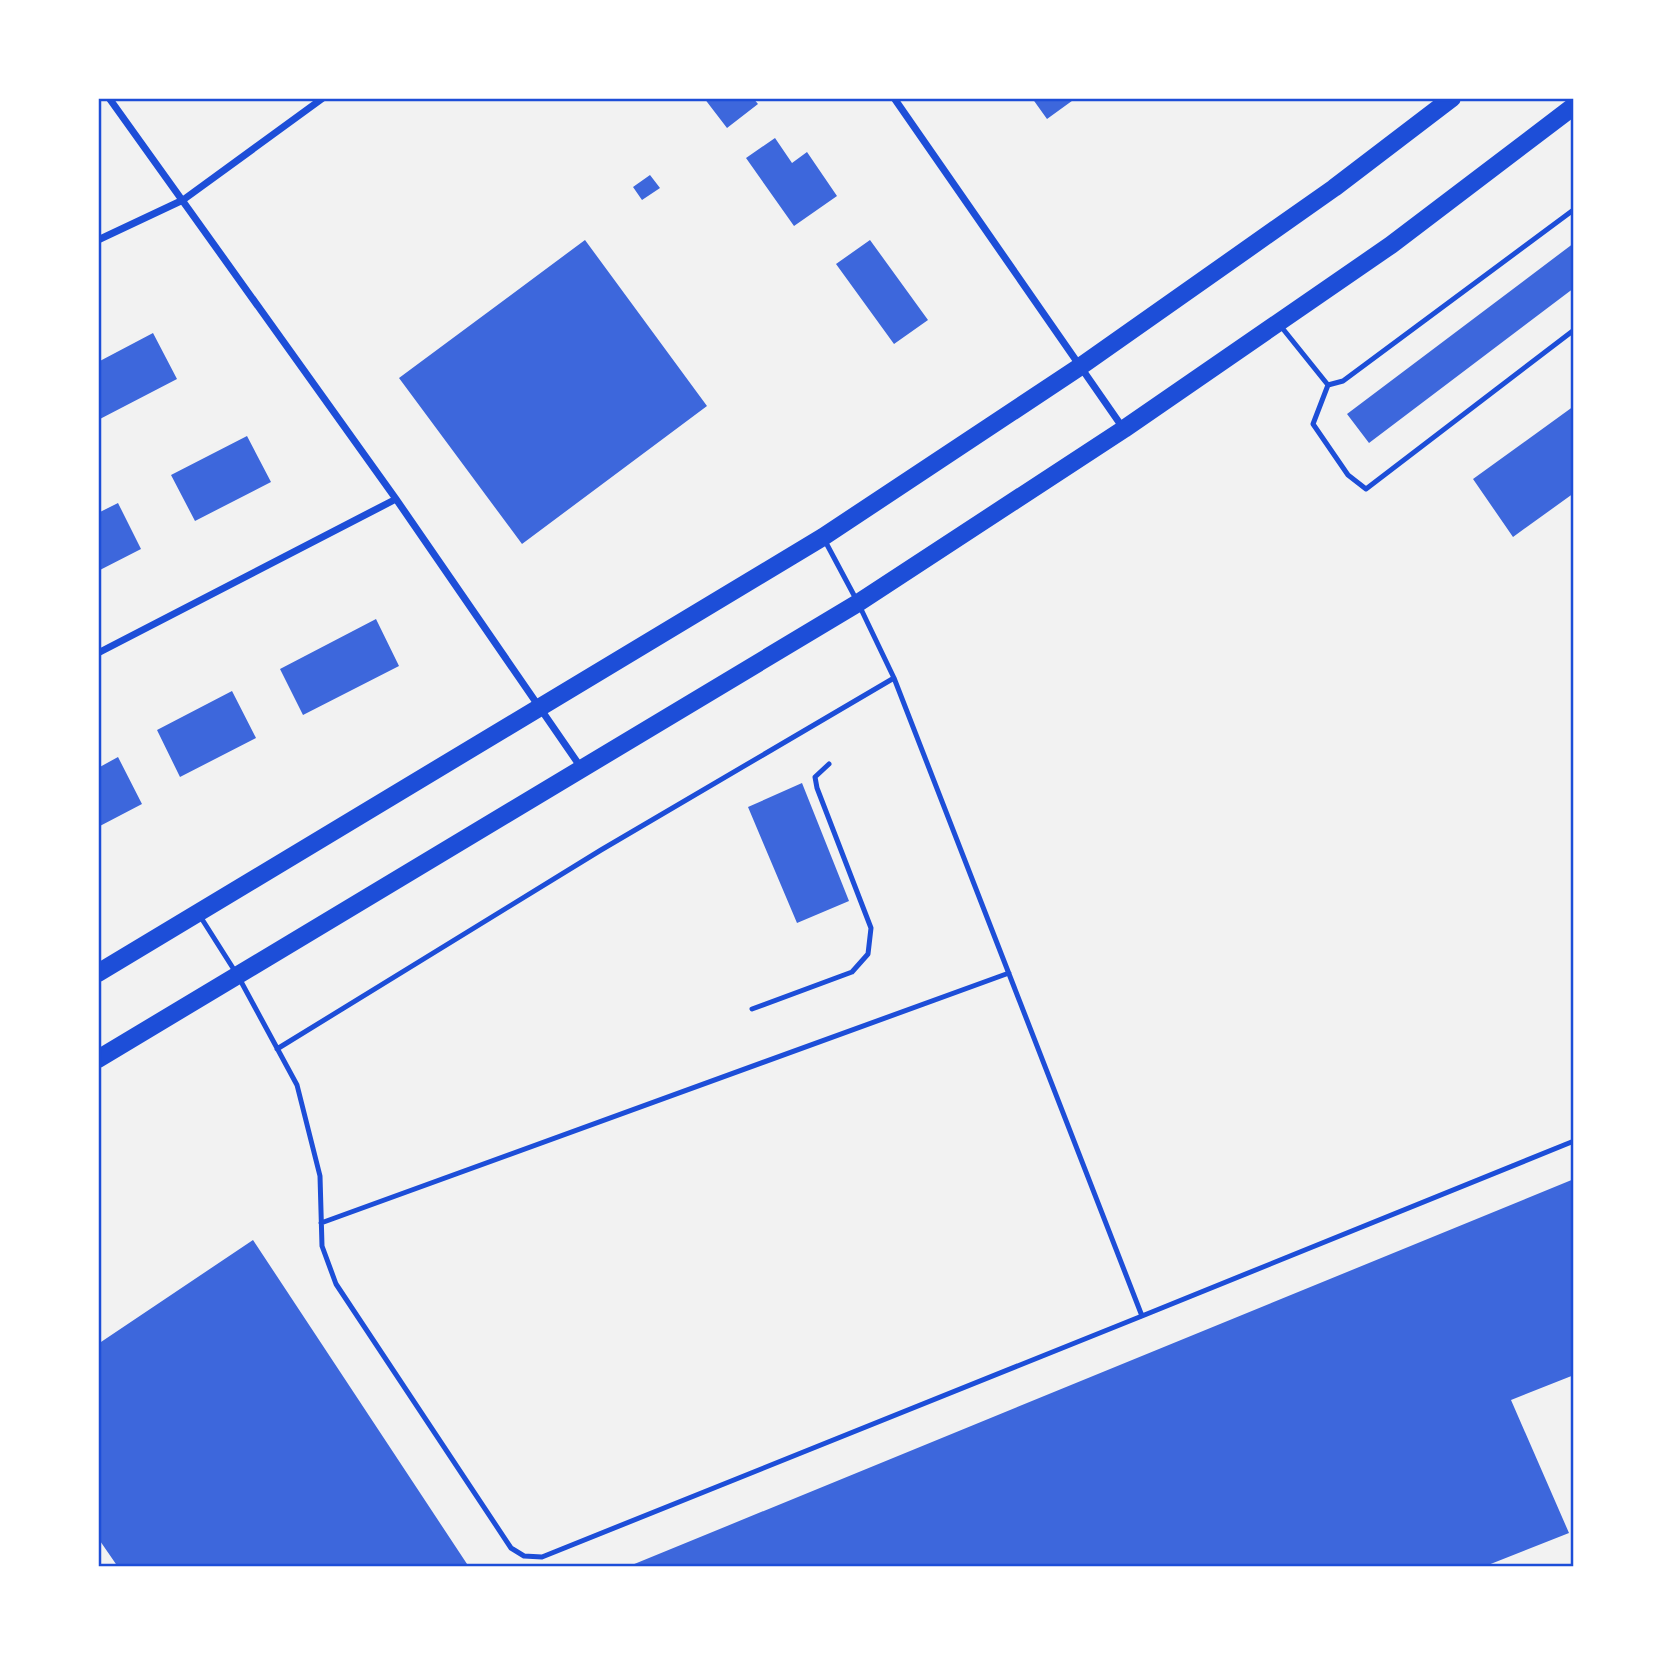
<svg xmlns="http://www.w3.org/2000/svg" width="1672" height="1665" font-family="Montserrat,sans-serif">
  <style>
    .building { fill: #3d67dc }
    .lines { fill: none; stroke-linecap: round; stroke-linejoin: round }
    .service { stroke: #1d4ed8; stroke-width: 5 }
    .minor { stroke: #1d4ed8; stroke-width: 7 }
    .primary { stroke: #1d4ed8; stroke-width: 18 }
    .neatline { fill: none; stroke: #1d4ed8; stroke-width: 2.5 }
  </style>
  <rect width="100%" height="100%" fill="#f2f2f2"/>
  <!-- building -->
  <path class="building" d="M704,98H753L758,104L727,128Z
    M1032,98H1076L1047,119Z
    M775,138L792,163L807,152L837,196L794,226L746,158Z
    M650,175L660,188L642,200L633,187Z
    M585,240L707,406L522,544L399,378Z
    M870,240L928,320L894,344L836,264Z
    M1574,243V288L1369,443L1347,414Z
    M153,333L177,379L98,420V362Z
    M1574,406V493L1513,537L1473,479Z
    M247,436L271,482L195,521L171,475Z
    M118,503L141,549L98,571V513Z
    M376,619L399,666L303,715L280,669Z
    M232,691L256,738L180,777L157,730Z
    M118,757L142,804L98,827V768Z
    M802,783L849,901L797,923L748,807Z
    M1574,1179V1375L1511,1400L1569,1533L1483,1567H627Z
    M253,1240L469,1567H118L98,1538V1344Z"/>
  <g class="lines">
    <!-- service -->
    <path class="service" d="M1279,324L1328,385L1343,381L1572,211L1574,214
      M1328,385L1313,424L1348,475L1366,489L1574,330
      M824,539L856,599
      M860,607L894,678L1142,1316L1574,1141
      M200,916L238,976L297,1085L320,1176L322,1246L336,1284L511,1548L524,1556L542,1557L1142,1316
      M752,1009L852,972L868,954L871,928L817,788L815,777L829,764
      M277,1049L601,850L894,678
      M321,1223L1009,973"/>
    <!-- minor -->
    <path class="minor" d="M109,98L396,499L582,769
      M894,98L1123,428
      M98,240L183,200L323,98
      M98,653L396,499"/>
    <!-- primary -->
    <path class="primary" d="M98,973L823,537L1081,366L1334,188L1452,98
      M98,1059L858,603L1124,429L1391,245L1574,106"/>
  </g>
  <!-- border -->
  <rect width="1672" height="1665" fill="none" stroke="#ffffff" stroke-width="200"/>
  <rect x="100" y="100" width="1472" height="1465" class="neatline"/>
</svg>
